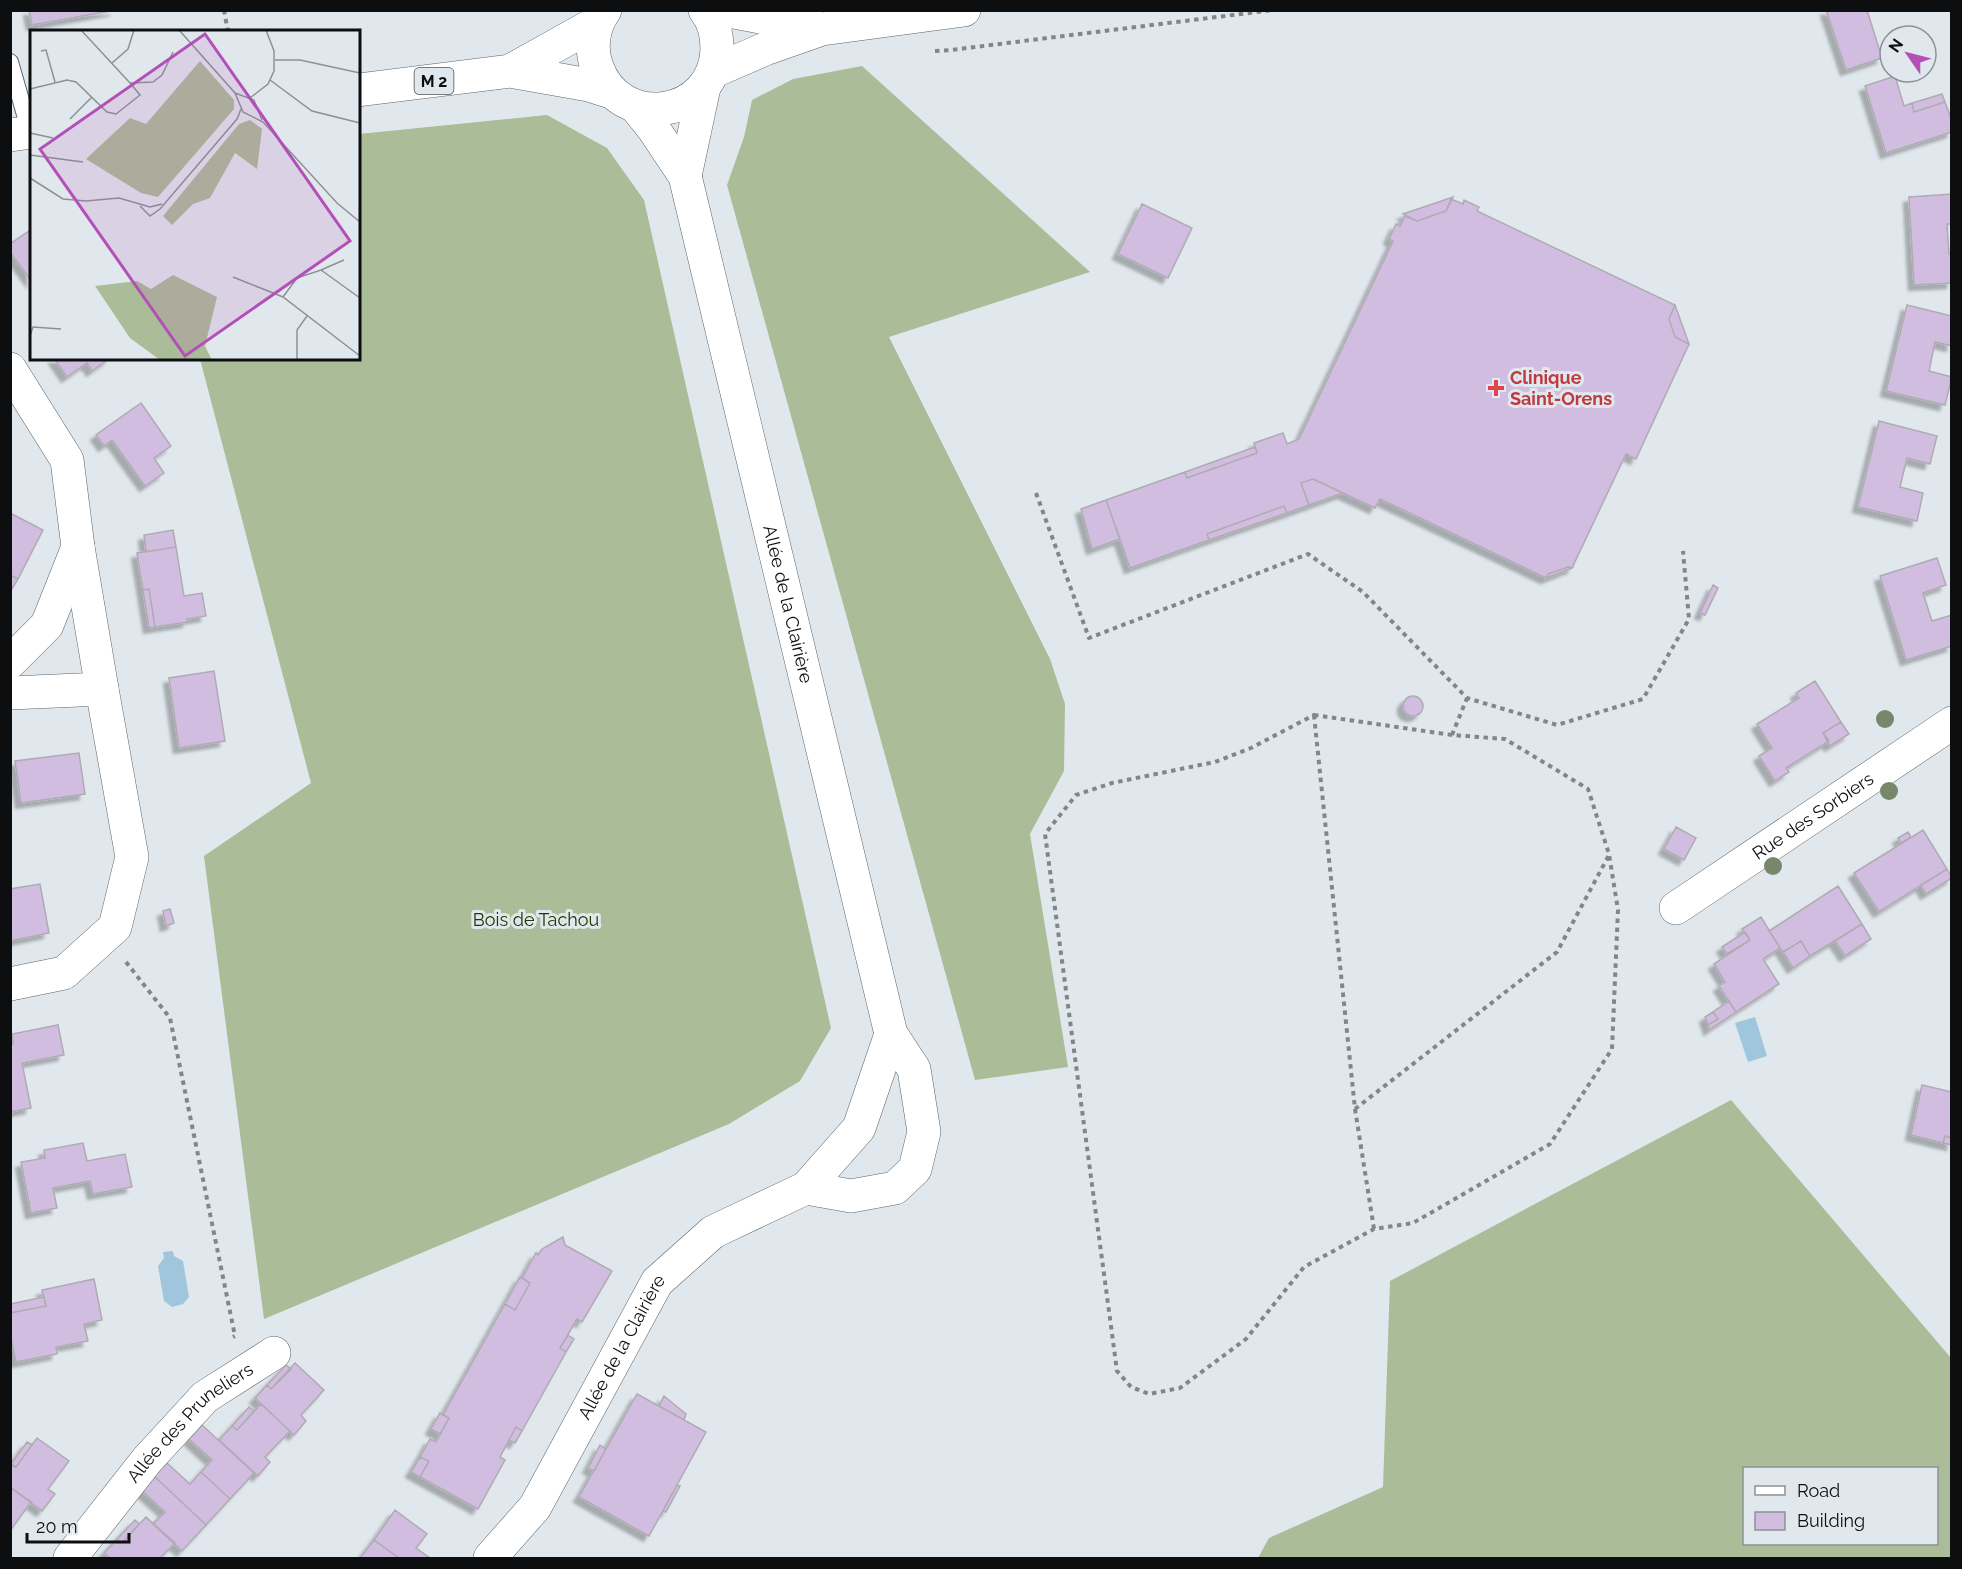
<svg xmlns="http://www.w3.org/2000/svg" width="1962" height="1569" font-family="Raleway,sans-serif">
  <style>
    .forest { fill: #abbc99; fill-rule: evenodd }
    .water { fill: #9fc6dc }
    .building { fill: #d1bde0; stroke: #afabb2; stroke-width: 1.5; filter: url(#shadow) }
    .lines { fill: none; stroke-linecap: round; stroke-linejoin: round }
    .service-casing { stroke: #5d6367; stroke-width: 18 }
    .minor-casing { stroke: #5d6367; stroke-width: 34 }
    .primary-casing { stroke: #5d6367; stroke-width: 34 }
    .path { stroke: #81868a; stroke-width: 4; stroke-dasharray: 4.5 4.5; stroke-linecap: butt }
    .service { stroke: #fff; stroke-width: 16 }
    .minor { stroke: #fff; stroke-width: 33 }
    .primary { stroke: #fff; stroke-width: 33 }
    .tree { fill: #78876b }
    .health-dot { fill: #e0444e; stroke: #e1e8ed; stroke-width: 2 }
    .labels { text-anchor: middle; stroke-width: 6; stroke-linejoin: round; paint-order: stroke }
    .shield { fill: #e1e8ed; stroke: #4c4f52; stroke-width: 1.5 }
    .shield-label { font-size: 16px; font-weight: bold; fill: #0c0e10 }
    .health-label { font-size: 18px; font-weight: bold; fill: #be3a42; stroke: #e1e8ed; text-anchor: start }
    .street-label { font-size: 18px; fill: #0c0e10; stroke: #e1e8ed }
    .park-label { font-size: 18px; fill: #233700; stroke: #e1e8ed }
    .inset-road { fill: none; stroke: #8c9195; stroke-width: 1.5 }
    .view { fill: #b250b7; fill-opacity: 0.15; stroke: #b250b7; stroke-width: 3 }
    .inset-edge { fill: none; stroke: #0c0e10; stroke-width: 3 }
  </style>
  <defs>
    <filter id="shadow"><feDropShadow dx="-5.5" dy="5.5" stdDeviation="1.5" flood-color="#0004"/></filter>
  </defs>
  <rect width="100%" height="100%" fill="#e1e8ed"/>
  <!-- forest -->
  <path class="forest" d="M862,66L1090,272L889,337L1050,659L1065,704L1064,771L1030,834L1068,1067L975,1080L727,185L744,137L752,100L793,79Z
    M547,115L607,148L644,200L831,1028L800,1081L729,1124L264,1319L204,856L311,783L200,359L358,358L359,134Z
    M1731,1100L1951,1358V1558H1258L1269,1538L1383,1487L1390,1281ZM1744,1468H1936V1544H1744Z"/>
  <!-- water -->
  <path class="water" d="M1755,1017L1767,1056L1748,1062L1735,1023Z
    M173,1251L174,1256L183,1261L189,1297L183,1304L172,1307L164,1301L158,1266L164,1258L163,1252Z"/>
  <!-- building -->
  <path class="building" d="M29,10H116L32,25Z
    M1826,10H1867L1882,58L1846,70Z
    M1895,76L1904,106L1912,103L1914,112L1945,102L1952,121V132L1886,153L1865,86Z
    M1942,94L1945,102L1914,112L1912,103Z
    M1952,194V224H1947L1949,254H1952V283L1914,285L1909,197Z
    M1453,197L1446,211L1417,221L1403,214Z
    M1451,199L1463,204L1464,200L1479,207L1477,211L1675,305L1669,319L1675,337L1689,344L1636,459L1626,454L1572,568L1568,567L1548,574L1546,578L1380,499L1375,508L1313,479L1301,483L1309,505L1287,513L1284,506L1207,534L1209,540L1130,568L1106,500L1185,472L1187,478L1257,453L1254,443L1283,433L1287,444L1299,439L1393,241L1389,239L1396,224L1400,226L1405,216L1417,221L1446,211Z
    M1142,204L1192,228L1168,278L1118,254Z
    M32,229V282L10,252V244Z
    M1675,305L1689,344L1675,337L1669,319Z
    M1907,305L1952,316V346L1935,342L1929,371L1952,377L1945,405L1886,391Z
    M54,358H110L92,371L87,363L67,377Z
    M141,403L171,446L154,458L164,473L145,486L112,440L104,446L96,435Z
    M1879,421L1937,436L1930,464L1907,458L1900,487L1923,493L1917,521L1858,507Z
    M1255,447L1257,453L1187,478L1185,472Z
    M1313,479L1343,493L1309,505L1301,483Z
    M1106,500L1120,539L1092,549L1081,509Z
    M1284,506L1287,513L1209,540L1207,534Z
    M10,513L43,530L18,579L10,575Z
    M173,530L176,547L146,552L144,535Z
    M176,547L184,596L202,593L206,616L187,619L188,622L155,627L149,589L143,590L137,553Z
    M1937,558L1946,585L1923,593L1932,621L1952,615V646L1906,660L1880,576Z
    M1568,567L1572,568L1546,578L1548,574Z
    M10,575L18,579L10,592Z
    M1713,585L1718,588L1705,615L1700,613Z
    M149,589L155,627L149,628L143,590Z
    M214,671L225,741L179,748L169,678Z
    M1815,681L1841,722L1823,733L1829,741L1786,768L1789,772L1775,781L1759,756L1772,748L1757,724L1799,698L1796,693Z
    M1403 706a10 10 0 1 1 20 0a10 10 0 1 1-20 0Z
    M1841,722L1849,734L1830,746L1823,733Z
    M79,753L85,794L21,803L15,761Z
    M1676,827L1696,838L1684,860L1664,849Z
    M1923,830L1947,869L1879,912L1854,873Z
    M1908,832L1911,837L1901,843L1898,838Z
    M1947,869L1952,878L1926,894L1921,885Z
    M40,884L49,933L10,941V889Z
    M1838,886L1862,924L1810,956L1801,941L1783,952L1769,931Z
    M170,909L174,923L166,926L163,911Z
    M1761,917L1780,948L1763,959L1779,984L1736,1012L1719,986L1725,982L1714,964L1750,940L1742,929Z
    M1862,924L1871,939L1845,956L1835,941Z
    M1745,932L1750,940L1727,954L1722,947Z
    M1801,941L1810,956L1793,968L1783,952Z
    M1729,1001L1736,1012L1709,1030L1708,1025L1718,1019L1713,1012Z
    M1713,1012L1718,1019L1708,1025L1705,1017Z
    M58,1025L64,1055L22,1063L31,1108L10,1112V1044H13L12,1034Z
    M1922,1085L1952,1092V1138L1945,1136L1943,1143L1911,1135Z
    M1945,1136L1952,1138V1145L1943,1143Z
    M83,1143L87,1161L125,1154L132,1187L93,1194L90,1181L53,1188L57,1208L31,1213L21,1162L45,1158L44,1150Z
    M563,1237L565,1245L612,1271L582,1322L577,1319L560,1348L566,1352L522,1431L516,1427L500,1457L505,1460L478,1509L420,1477L429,1461L420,1457L430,1439L436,1442L449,1418L443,1415L505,1304L515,1310L530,1283L522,1278L536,1253L538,1255L542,1249Z
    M520,1277L530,1283L515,1310L505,1304Z
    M94,1279L102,1320L84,1324L88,1341L56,1347L57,1354L16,1362L10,1335V1313L46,1306L42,1290Z
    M44,1297L46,1306L10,1313V1304Z
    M568,1335L574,1339L566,1352L560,1348Z
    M295,1363L324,1390L301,1415L306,1421L294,1435L255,1398L267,1385L271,1389Z
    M286,1365L291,1369L271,1389L267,1385Z
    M637,1394L706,1432L649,1536L579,1497Z
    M664,1396L686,1414L684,1420L659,1406Z
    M261,1404L290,1431L265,1457L270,1462L258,1476L219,1440L232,1426L237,1430Z
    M249,1407L254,1411L237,1430L232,1426Z
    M440,1413L449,1418L440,1434L431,1429Z
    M202,1425L254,1473L230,1499L201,1472L212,1460L189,1439Z
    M516,1427L522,1431L515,1443L509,1440Z
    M37,1438L69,1461L48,1489L55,1494L42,1511L10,1487V1465L16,1467Z
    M27,1442L32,1445L16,1467L11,1464Z
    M600,1445L606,1449L594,1471L588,1468Z
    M420,1457L429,1461L420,1477L411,1472Z
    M167,1463L190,1484L201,1472L230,1499L206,1525L154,1476Z
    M154,1476L206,1525L182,1551L153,1524L165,1512L141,1490Z
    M677,1485L680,1486L666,1512L663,1511Z
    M10,1487L31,1502L10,1531Z
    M395,1510L427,1534L416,1548L430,1558H399L374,1540Z
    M146,1517L175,1543L160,1558H110L104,1553L117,1539L122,1543Z
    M135,1520L139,1524L122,1543L117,1539Z
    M374,1540L399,1558H360Z"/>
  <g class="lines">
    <defs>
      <path id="service" d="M10,62L30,132"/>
      <g id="minor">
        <path id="s1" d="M636,107L653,128L685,176L891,1034L914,1069L924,1132L915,1169L895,1188L851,1196L806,1188"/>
        <path d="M685,176L704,87"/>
        <path d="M10,369L67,460L78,547L47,625L10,662"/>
        <path d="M78,547L102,689"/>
        <path d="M10,693L102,689L132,857L115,927L64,973L10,984"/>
        <path id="s2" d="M1676,908L1952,723"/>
        <path id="s3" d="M70,1558L147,1460L205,1397L274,1353"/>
        <path id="s4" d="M490,1558L535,1507L657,1282L713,1232L806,1188L859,1128L891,1034"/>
      </g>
      <path id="primary" d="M605,10C593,26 590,49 597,67C620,132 715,118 717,49C717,36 714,21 705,10
        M724,10L822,29
        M510,71L598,22
        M712,72L765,49L822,29L964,10
        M358,90L510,71L589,85L611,92
        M10,135L32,132"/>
    </defs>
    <!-- service casing -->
    <use href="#service" class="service-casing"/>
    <!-- minor casing -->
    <use href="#minor" class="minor-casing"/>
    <!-- primary casing -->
    <use href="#primary" class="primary-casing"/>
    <!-- path -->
    <path class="path" d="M224,10L228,32
      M935,51L951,50L1273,10
      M1036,493L1089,638L1308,554L1363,592L1467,698L1557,725L1643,699L1689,619L1683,551
      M1314,715L1452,735L1505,739L1588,789L1609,854L1618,910L1612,1049L1550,1144L1413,1223L1374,1229L1304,1267L1246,1339L1180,1388L1149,1394L1131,1387L1117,1371L1045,834L1076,795L1112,783L1215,762L1251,748Z
      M1314,715L1355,1109L1374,1229
      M1452,735L1467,698
      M126,962L170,1018L235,1336L233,1337
      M1355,1109L1557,952L1609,855"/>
    <!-- service -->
    <use href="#service" class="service"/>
    <!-- minor -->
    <use href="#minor" class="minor"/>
    <!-- primary -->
    <use href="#primary" class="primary"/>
  </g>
  <!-- trees -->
  <g class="tree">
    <circle cx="1885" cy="719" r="9"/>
    <circle cx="1889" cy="791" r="9"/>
    <circle cx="1773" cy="866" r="9"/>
  </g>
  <!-- markers -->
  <path class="health-dot" d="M1493 379h6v6h6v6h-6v6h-6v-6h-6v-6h6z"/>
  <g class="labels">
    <!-- shield labels -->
    <rect class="shield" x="414.5" y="68" width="39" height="26" rx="4.5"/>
    <g class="shield-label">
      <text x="434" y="87">M 2</text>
    </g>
    <!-- health labels -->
    <g class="health-label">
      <text x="1510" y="384">Clinique<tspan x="1510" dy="21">Saint-Orens</tspan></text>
    </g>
    <!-- street labels -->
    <g class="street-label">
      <text dy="6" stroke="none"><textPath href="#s1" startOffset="525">Allée de la Clairière</textPath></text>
      <text dy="6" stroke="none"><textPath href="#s2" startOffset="165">Rue des Sorbiers</textPath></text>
      <text dy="6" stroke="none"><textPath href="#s4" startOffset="250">Allée de la Clairière</textPath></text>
      <text dy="6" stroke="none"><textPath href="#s3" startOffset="182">Allée des Pruneliers</textPath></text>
    </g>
    <!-- park labels -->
    <g class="park-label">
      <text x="536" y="926">Bois de Tachou</text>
    </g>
  </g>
  <!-- overview -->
  <g transform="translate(30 30)">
    <rect width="330" height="330" fill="#e1e8ed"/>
    <path d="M170,31L204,70V79L128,167L111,163L56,129L100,88L116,94ZM220,90L232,99L227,139L205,123L180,168L163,174L142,195L133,186L209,94ZM143,245L187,267L175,316L182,330H130L100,308L65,256L107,251L121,259Z" fill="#abbc99"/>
    <path class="inset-road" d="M51,0L100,53L123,52L132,45L143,22M149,0L205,63L213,82L233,92L307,173L330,192M11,21L16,20L25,52M245,30H270L330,43M82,33L98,19L104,0M240,50L282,81L330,93M0,59L37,50L46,52L77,82L86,84L110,65L100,53M205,63L224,70L232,90M220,68L238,54L244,41V21L236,0M40,89L62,67M0,103L23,108M0,125L53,132M0,148L33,169L56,171L89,168L120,177L132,174M110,176L120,186L130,179L207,89L211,79M291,240L314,230M203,247L253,267L330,326M253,267L267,248L291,240L330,268M0,306L3,297L31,299M267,330V300L277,286"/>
    <path class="view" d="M175,4L320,211L155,326L10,119Z"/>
    <rect width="330" height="330" class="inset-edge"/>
  </g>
  <!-- border -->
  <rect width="1962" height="1569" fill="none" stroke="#0c0e10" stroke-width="24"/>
  <!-- legend -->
  <rect x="1743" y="1467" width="195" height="78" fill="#e1e8ed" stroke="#8c9195" stroke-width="1.5"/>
  <rect x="1755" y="1486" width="30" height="9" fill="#ffffff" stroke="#8c9195" stroke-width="1.5"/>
  <text x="1797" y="1497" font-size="18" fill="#0c0e10">Road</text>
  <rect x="1755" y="1512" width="30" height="18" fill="#d1bde0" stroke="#8c9195" stroke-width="1.5"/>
  <text x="1797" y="1527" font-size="18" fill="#0c0e10">Building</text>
  <!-- north arrow -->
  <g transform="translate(1908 54) rotate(305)"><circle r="28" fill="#e1e8ed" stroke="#8c9195" stroke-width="1.5"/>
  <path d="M0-4.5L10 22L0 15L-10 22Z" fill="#b250b7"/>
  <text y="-9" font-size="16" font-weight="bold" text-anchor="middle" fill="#0c0e10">N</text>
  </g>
  <!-- scale -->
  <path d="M27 1533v9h102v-9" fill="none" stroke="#0c0e10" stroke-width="3"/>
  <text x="36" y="1533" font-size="18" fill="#0c0e10" stroke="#e1e8ed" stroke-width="4.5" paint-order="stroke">20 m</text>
</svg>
